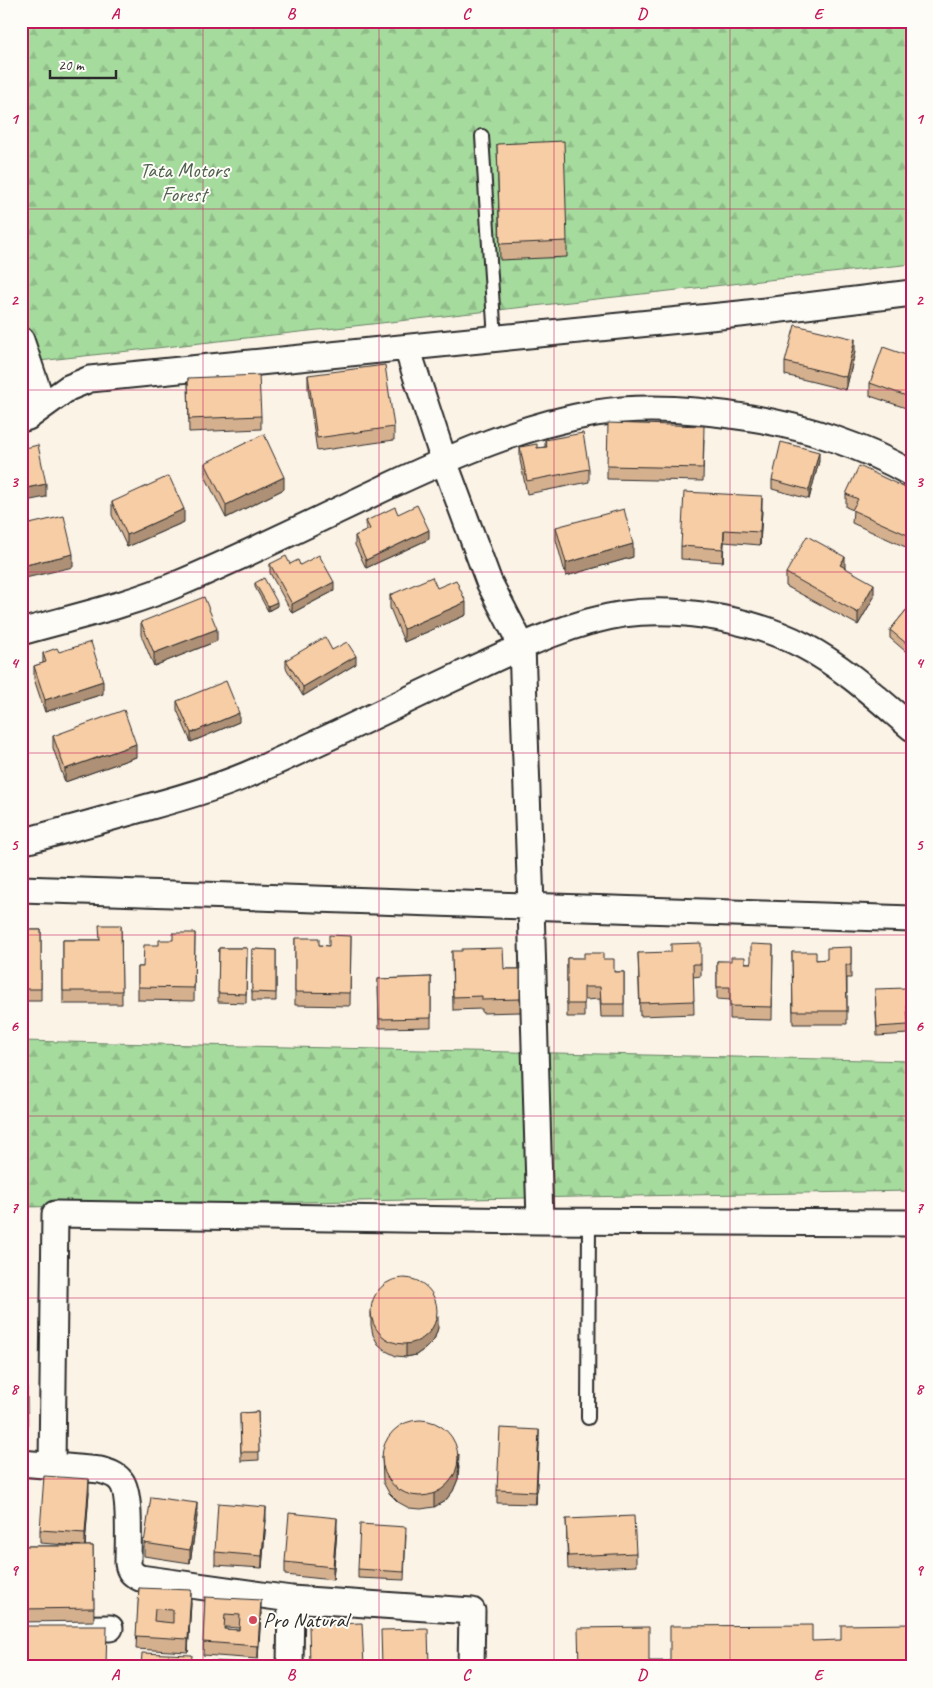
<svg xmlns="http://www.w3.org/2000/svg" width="933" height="1688" font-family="Caveat,sans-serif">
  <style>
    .forest { fill: url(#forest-firs); stroke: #688364 }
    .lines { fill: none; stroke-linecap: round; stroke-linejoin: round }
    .service-casing { stroke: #2b2b2b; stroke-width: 16 }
    .minor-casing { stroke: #2b2b2b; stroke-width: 29 }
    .service { stroke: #fdfcf7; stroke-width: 12 }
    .minor { stroke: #fdfcf7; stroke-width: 25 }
    .wall { fill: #d4b08f; stroke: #2b2b2b; fill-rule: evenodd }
    .shaded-wall { fill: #ad9074; stroke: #2b2b2b }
    .building { fill: #f7cda6; stroke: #2b2b2b; fill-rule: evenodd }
    .grid { fill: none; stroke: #c2185b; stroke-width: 1; stroke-opacity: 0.55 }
    .poi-dot { fill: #d1495b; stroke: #fdfcf7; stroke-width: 2 }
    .labels { text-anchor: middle; stroke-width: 4; stroke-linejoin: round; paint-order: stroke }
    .park-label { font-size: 21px; fill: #50604e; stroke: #fdfcf7 }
    .poi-label { font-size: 21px; fill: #2b2b2b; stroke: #fdfcf7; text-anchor: start }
    .neatline { fill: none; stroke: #c2185b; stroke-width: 2 }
    .grid-label { font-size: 16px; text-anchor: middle; font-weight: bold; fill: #c2185b }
  </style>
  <defs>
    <pattern id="forest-firs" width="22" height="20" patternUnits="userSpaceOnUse" patternTransform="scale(1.25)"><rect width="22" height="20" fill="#a6db9e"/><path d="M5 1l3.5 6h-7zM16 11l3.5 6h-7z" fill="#8fbc88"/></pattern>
  </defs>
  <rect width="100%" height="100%" fill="#fcf3e7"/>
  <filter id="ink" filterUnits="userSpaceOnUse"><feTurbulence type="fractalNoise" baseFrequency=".02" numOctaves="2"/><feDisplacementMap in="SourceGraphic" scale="10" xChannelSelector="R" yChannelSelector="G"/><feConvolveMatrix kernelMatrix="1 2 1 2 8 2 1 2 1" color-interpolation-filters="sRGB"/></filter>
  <g filter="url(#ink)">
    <!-- forest -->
    <path class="forest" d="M21,21H912V264L21,363Z
      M21,1041L912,1061V1191L24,1207L28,1429H21Z"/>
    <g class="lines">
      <defs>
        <path id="service" d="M482,136L495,339
          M588,1418L589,1222"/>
        <path id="minor" d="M21,340L43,406
          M407,348L444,461L489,582L522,646L531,906L540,1221
          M21,419L28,417L68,388L90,379L740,314L912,293
          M21,632C74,617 129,605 180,583C251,553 321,518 391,485C458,454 521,426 596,413C646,405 702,410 751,418C806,427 864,446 912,474
          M21,842C63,831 106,819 148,807C185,797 223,786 258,770C325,740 390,708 456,677C510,652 565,623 624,614C679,606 755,620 804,646C844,667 878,699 912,728
          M21,889L912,919
          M21,1463L100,1470C107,1472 116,1474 121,1481C131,1493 128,1545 128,1563C129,1571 132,1574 140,1578L291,1599L472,1611L471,1667
          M52,1465L55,1214L540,1221L912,1223
          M21,1632L32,1629L110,1628
          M290,1667L291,1599"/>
      </defs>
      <!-- service casing -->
      <use href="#service" class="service-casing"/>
      <!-- minor casing -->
      <use href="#minor" class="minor-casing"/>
      <!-- service -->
      <use href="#service" class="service"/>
      <!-- minor -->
      <use href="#minor" class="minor"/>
    </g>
    <!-- wall -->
    <path class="wall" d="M497,144L567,241V257L500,260Z
      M855,352L846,390L785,375V362Z
      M912,357V410L870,396V383Z
      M308,375L394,427V440L317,451L308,388Z
      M188,378L261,416V429L189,432Z
      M704,439L703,481L607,479V466Z
      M545,440L589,469V482L527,494L520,460V447L537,448L545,447Z
      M819,461L809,499L772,489V480Z
      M205,463L284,489L226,518L205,476Z
      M912,491V544L910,549L852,523L853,510L846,507V494Z
      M112,502L184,522L127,547L112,515Z
      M762,509L760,545L724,542L723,562L681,559V546Z
      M398,514L429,539L366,568L355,545V536L366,531V521Z
      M556,527L633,557L566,576L556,540Z
      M270,564L300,565L334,591L292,613L270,573Z
      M845,568L874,597L858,625L786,586V573Z
      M255,583L277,606L268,611L255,587Z
      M437,588L466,615L404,642L390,608V595Z
      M912,603V657L890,638V630Z
      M141,622L217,641L154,666L141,635Z
      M332,650L356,664L303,696L286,668V660Z
      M43,653L103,694L45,712L34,679V666L43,663Z
      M177,701L239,722L191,742L177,710Z
      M53,736L136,757L65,782L53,748Z
      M121,925L122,1004H63V940H99Z
      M21,930H41V1001H21Z
      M195,933L194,1001L138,1000V967H143L159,945Z
      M351,936L350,1006L295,1005V938L319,945L329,946Z
      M773,945L772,1020L730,1019V1000L717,999V961L751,963Z
      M851,947V978H847V1024H793L792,952L816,960L827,959Z
      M219,948H247L246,1003L218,1002Z
      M252,949L276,950V1001H252Z
      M452,951L504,969H520V1012L482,1013V1009L453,1010Z
      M638,953L701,964V976L693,977L694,1014L640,1016Z
      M567,958L603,959L614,972H624V1017H601L600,999L584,1000V1017H567Z
      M431,977V1027L379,1028L378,979Z
      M875,989L908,1025V1034L877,1036Z
      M371,1312L438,1328L434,1340L426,1348L416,1355L406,1357L396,1356L386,1351L378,1344L373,1335L371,1325Z
      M258,1412L259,1460L241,1461L240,1413Z
      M539,1443L536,1504L497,1503V1490Z
      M382,1456L459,1466L458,1479L453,1491L445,1501L434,1507L421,1509L409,1508L398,1502L389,1493L383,1482Z
      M89,1492L85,1546H93L94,1621L21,1622V1546H81L40,1543V1530Z
      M197,1516L190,1563L144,1556V1543Z
      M566,1519L636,1553V1566L568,1569Z
      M266,1520L262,1568L215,1565V1552Z
      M337,1530L333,1580L285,1575V1562Z
      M406,1535L404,1580L358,1578V1569Z
      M139,1588L191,1603L188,1652L136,1649Z
      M205,1597L261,1613L258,1659L203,1655ZM225,1627L239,1628V1630L225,1629Z"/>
    <!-- shaded-wall -->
    <path class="shaded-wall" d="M855,339V352L846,390V377Z
      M819,452V461L809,499V490Z
      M284,477V489L226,518V505Z
      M46,484V497L21,502V489Z
      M762,496V509L760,545V532Z
      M184,509V522L127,547V535Z
      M429,530V539L366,568V560Z
      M724,530V542L723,562V549Z
      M912,531V544L910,549V536Z
      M633,544V557L566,576V563Z
      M73,554V567L21,579V566Z
      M845,557V570L840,565Z
      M334,582V591L292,613V604Z
      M874,584V597L858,625V613Z
      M277,602V606L268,611V606Z
      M466,602V615L404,642V629Z
      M217,629V641L154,666V653Z
      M356,656V664L303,696V687Z
      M103,681V694L45,712V700Z
      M239,713V722L191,742V733Z
      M136,744V757L65,782V769Z
      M438,1316V1328L434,1340L426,1348L416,1355L406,1357V1344Z
      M539,1430V1443L536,1504V1492Z
      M459,1454L458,1479L453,1491L445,1501L434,1507V1494Z
      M89,1479V1492L85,1546V1533Z
      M197,1503V1516L190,1563V1550Z
      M266,1507V1520L262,1568V1556Z
      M337,1518V1530L333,1580V1567Z
      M191,1590V1603L188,1652V1639Z
      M261,1600V1613L258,1659V1646Z"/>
    <!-- building -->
    <path class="building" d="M564,141L567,241L500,244L497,144Z
      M795,325L855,339L846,377L785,362Z
      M883,347L912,357V398L870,383Z
      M385,365L394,427L317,438L308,375Z
      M259,375L261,416L189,419L188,378Z
      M608,423L704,426L703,468L607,466Z
      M583,433L589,469L527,481L520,447L537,444V448L547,447L545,440Z
      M264,434L284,477L226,505L205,463Z
      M781,442L819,452L809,490L772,480Z
      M38,445L46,484L21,489V449Z
      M859,466L912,491V531L910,536L852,510L858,499L846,494Z
      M169,476L184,509L127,535L112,502Z
      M684,492L762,496L760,532L724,530L723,549L681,546Z
      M417,505L429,530L366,560L355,536L370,529L366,521L395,507L398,514Z
      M624,509L633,544L566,563L556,527Z
      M64,516L73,554L21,566V526Z
      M807,536L845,557L840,565L874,584L858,613L786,573Z
      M319,555L334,582L292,604L270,564L286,556L290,564L298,560L300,565Z
      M432,577L437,588L456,580L466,602L404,629L390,595Z
      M264,578L277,602L268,606L255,583Z
      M204,597L217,629L154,653L141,622Z
      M912,603V648L890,630Z
      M325,637L332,650L347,642L356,656L303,687L286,660Z
      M91,642L103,681L45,700L34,666L46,662L43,653L57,648L59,652Z
      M226,681L239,713L191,733L177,701Z
      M124,710L136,744L65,769L53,736Z
      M99,925H121L122,991H63V940H100Z
      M21,930H41V989H21Z
      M173,933H195L194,988L138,987V967H143L144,945H159V940H173Z
      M329,935L351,936L350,993L295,992V938H319V945L329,946Z
      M701,943V964H693L694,1001L640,1003L638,953L671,952V944Z
      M751,944L773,945L772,1007L730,1006V987H717V961H731V957H745V963H751Z
      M851,947V965H846L847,1011H793L792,952H816V960L827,959V948Z
      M219,948H247L246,994L218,993Z
      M503,948L504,969H520V999L482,1000V996L453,997L452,951H462V949Z
      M252,949L276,950V993L252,992Z
      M584,953H603V959H614V972H624V1004H601L600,987H584V1004H567V958H584Z
      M431,977V1018L379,1019L378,979Z
      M906,988L908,1025L877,1027L875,989Z
      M371 1311a33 33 0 1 1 66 0a33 33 0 1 1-66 0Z
      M258,1412L259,1452H241L240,1413Z
      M382 1458a38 38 0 1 1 76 0a38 38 0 1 1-76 0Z
      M500,1428L539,1430L536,1492L497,1490Z
      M44,1476L89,1479L85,1533L40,1530Z
      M151,1497L197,1503L190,1550L144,1543Z
      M218,1503L266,1507L262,1556L215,1552Z
      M289,1513L337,1518L333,1567L285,1562Z
      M634,1516L636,1553L568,1556L566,1519Z
      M360,1524L406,1527L404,1572L358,1569Z
      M21,1546H93L94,1608L21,1609Z
      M139,1588L191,1590L188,1639L136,1636ZM155,1609L173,1610V1623L154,1621Z
      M205,1597L261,1600L258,1646L203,1642ZM225,1614L240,1615L239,1630L224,1629Z
      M362,1623L364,1667H310L309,1625Z
      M912,1624V1667H579L578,1628L649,1627V1661H670V1626L812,1625V1641L841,1640V1625Z
      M22,1626H107L106,1667H22Z
      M428,1629L429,1667H382L381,1630Z
      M142,1653L192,1655L191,1667H141Z
      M211,1661L263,1664V1667H211Z"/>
  </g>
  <!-- grid -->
  <path class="grid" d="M203,21V1667M379,21V1667M554,21V1667M730,21V1667M21,209H912M21,390H912M21,572H912M21,753H912M21,935H912M21,1116H912M21,1298H912M21,1479H912"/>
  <!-- markers -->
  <circle class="poi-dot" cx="253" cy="1620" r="5"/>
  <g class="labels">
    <!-- park labels -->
    <g class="park-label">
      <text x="184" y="177">Tata Motors<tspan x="184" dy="24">Forest</tspan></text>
    </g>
    <!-- poi labels -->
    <g class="poi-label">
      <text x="263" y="1627">Pro Natural</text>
    </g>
  </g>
  <!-- margin -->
  <rect width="933" height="1688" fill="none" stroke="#fdfcf7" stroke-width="55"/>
  <!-- scale -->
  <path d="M50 70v8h66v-8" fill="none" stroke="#2b2b2b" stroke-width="2.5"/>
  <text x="58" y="70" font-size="15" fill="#2b2b2b" stroke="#fdfcf7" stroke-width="4" paint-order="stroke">20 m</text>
  <rect x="28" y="28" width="878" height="1632" class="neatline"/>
  <g class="grid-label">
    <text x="115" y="19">A</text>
    <text x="291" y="19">B</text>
    <text x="466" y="19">C</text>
    <text x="642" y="19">D</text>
    <text x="818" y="19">E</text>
    <text x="14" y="124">1</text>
    <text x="919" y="124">1</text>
    <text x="14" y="305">2</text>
    <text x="919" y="305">2</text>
    <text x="14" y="487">3</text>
    <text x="919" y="487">3</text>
    <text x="14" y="668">4</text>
    <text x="919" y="668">4</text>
    <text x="14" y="850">5</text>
    <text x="919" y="850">5</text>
    <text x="14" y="1031">6</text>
    <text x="919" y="1031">6</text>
    <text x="14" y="1213">7</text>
    <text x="919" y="1213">7</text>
    <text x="14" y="1394">8</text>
    <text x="919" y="1394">8</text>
    <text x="14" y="1575">9</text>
    <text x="919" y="1575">9</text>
    <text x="115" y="1680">A</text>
    <text x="291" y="1680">B</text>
    <text x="466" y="1680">C</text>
    <text x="642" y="1680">D</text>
    <text x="818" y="1680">E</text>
  </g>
</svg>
